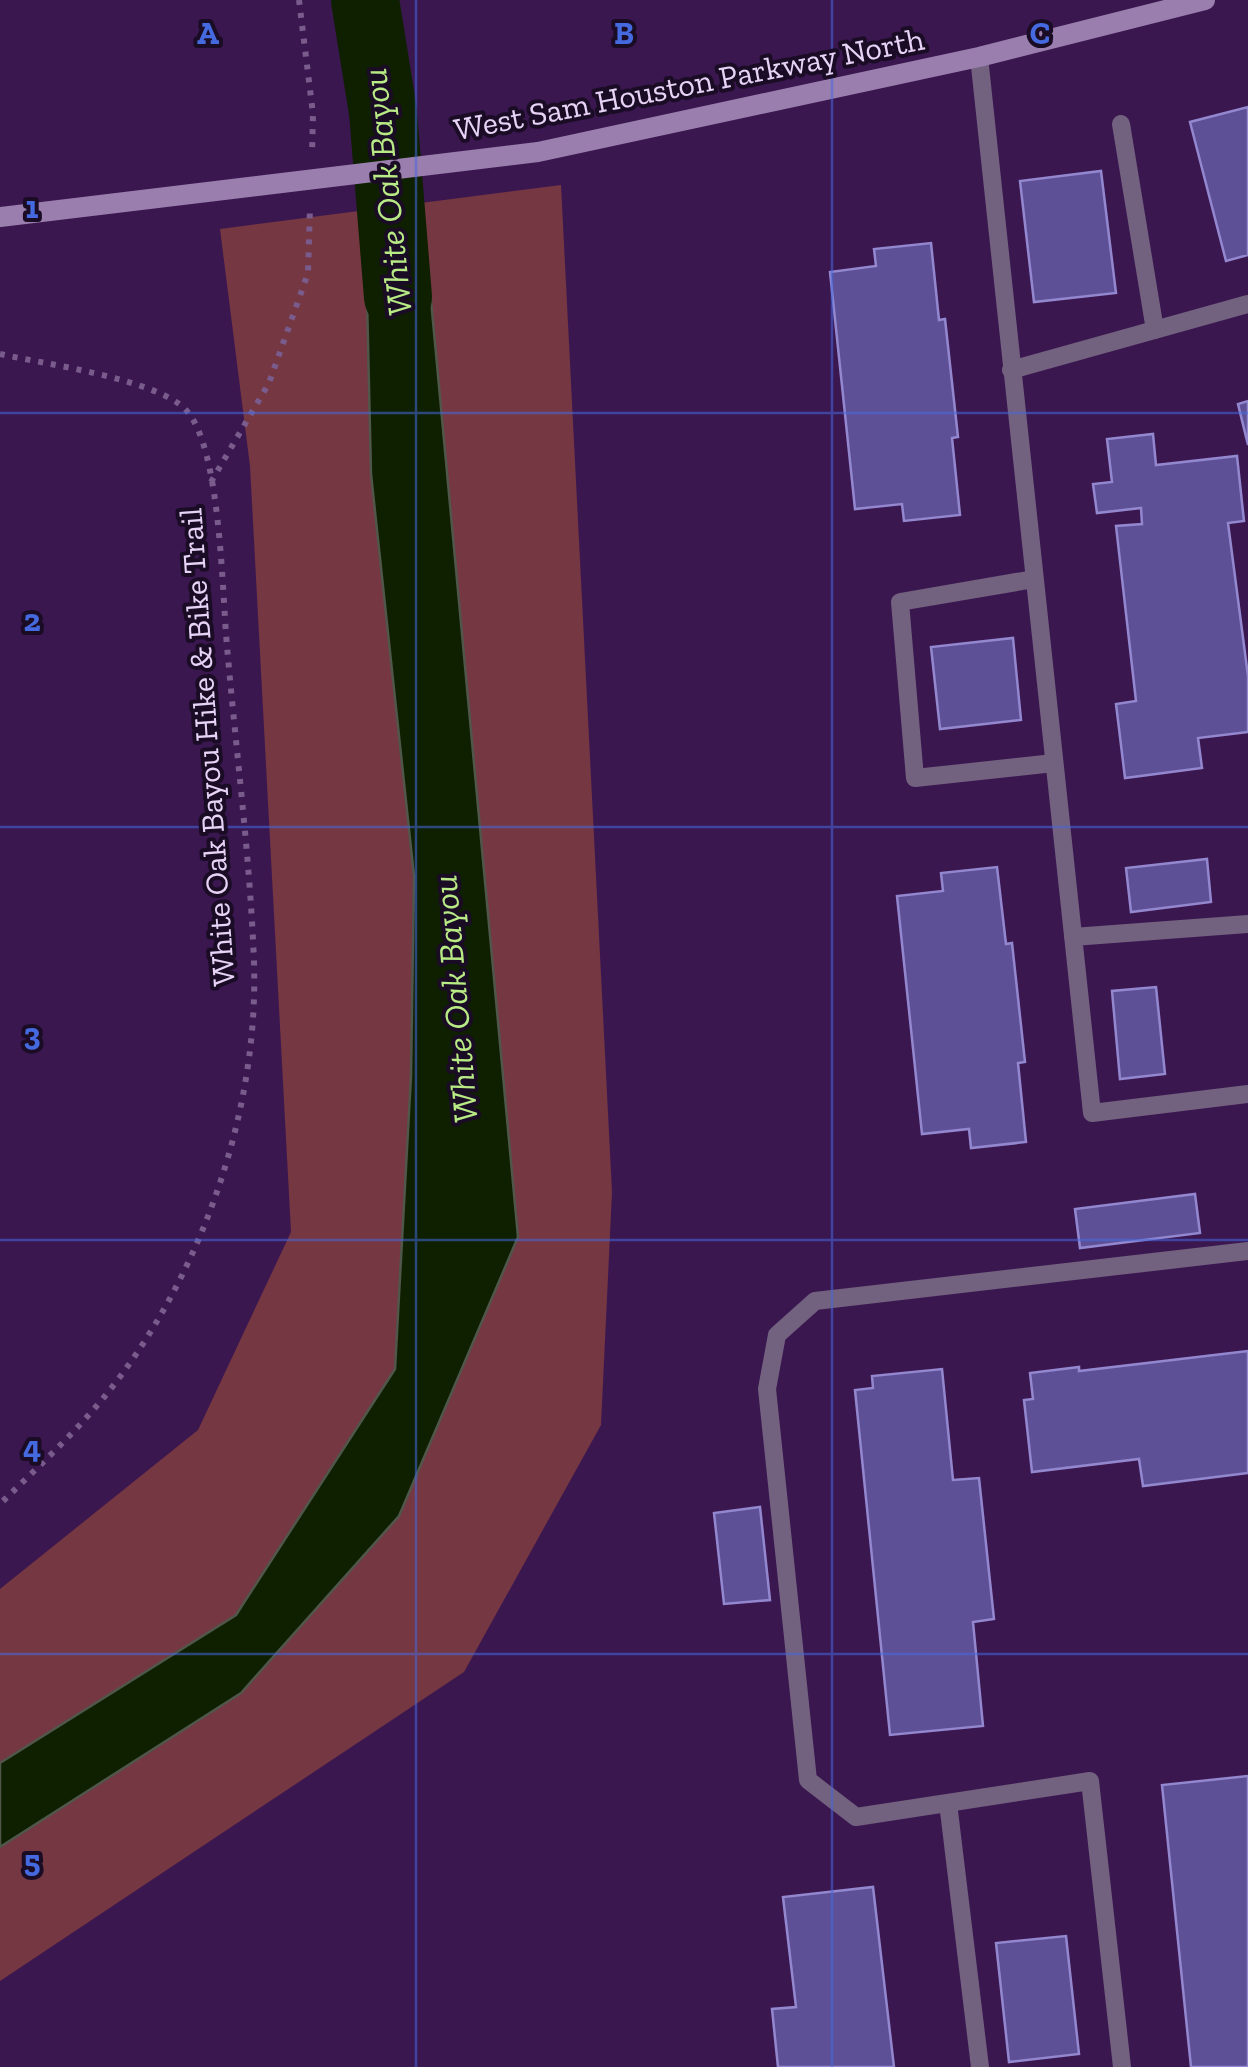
<svg xmlns="http://www.w3.org/2000/svg" width="1248" height="2067" font-family="'Zilla Slab',serif">
  <style>
    .green { fill: #753742 }
    .water { fill: #0f2000; stroke: #50564a; stroke-width: 2.5 }
    .lines { fill: none; stroke-linecap: round; stroke-linejoin: round }
    .river { stroke: #0f2000; stroke-width: 68 }
    .building { fill: #5e5097; stroke: #9388cf; stroke-width: 2.5 }
    .path { stroke: #795b8c; stroke-width: 6; stroke-dasharray: 5 8; stroke-linecap: butt }
    .service { stroke: #72617f; stroke-width: 18 }
    .secondary { stroke: #9a7fae; stroke-width: 20 }
    .grid { fill: none; stroke: #4569de; stroke-width: 2.5; stroke-opacity: 0.55 }
    .labels { text-anchor: middle; stroke-width: 8; stroke-linejoin: round; paint-order: stroke }
    .street-label { font-size: 32px; fill: #e6d3f6; stroke: #1b0c25 }
    .water-label { font-size: 35px; font-style: italic; fill: #b8eb85; stroke: #1b0c25 }
    .grid-label { font-size: 32px; text-anchor: middle; font-weight: bold; fill: #4569de; stroke: #1b0c25; stroke-width: 8; stroke-linejoin: round; paint-order: stroke }
  </style>
  <rect width="100%" height="100%" fill="#3b1750"/>
  <!-- green -->
  <path class="green" d="M561,185L612,1192L601,1425L464,1672L0,1981V1589L198,1430L291,1232L250,466L220,229Z"/>
  <!-- water -->
  <path class="water" d="M422,203L518,1237L399,1516L241,1693L0,1847V1763L236,1615L395,1369L411,1076L414,876L371,474L365,210Z"/>
  <g class="lines">
    <!-- river -->
    <path class="river" d="M365,0L383,112L398,297"/>
  </g>
  <!-- building -->
  <path class="building" d="M1248,107V255L1226,261L1190,122Z
    M1101,171L1116,293L1034,302L1020,181Z
    M931,243L939,320L945,319L958,437L952,438L960,515L904,521L902,504L855,509L830,272L876,266L874,249Z
    M1248,401V445L1238,404Z
    M1153,434L1156,465L1237,456L1244,521L1228,523L1248,676V732L1198,738L1202,768L1125,778L1116,704L1136,701L1116,526L1142,524L1141,508L1097,513L1093,484L1112,482L1107,439Z
    M1013,638L1021,720L940,729L931,647Z
    M1207,859L1211,902L1131,912L1126,868Z
    M997,867L1006,944L1012,943L1025,1062L1018,1063L1026,1142L971,1148L969,1129L922,1134L897,896L943,891L941,873Z
    M1156,987L1165,1074L1120,1079L1112,991Z
    M1195,1194L1200,1233L1080,1248L1075,1209Z
    M1248,1351V1473L1143,1486L1139,1459L1032,1472L1024,1400L1033,1399L1030,1373L1079,1367V1371Z
    M942,1369L953,1480L979,1478L994,1619L973,1622L983,1726L890,1735L855,1390L873,1388L872,1376Z
    M760,1507L770,1600L724,1604L714,1513Z
    M1248,1776V2067H1191L1162,1785Z
    M873,1887L894,2067H778L772,2009L796,2007L783,1897Z
    M1066,1936L1079,2054L1009,2062L996,1943Z"/>
  <g class="lines">
    <!-- path -->
    <path class="path" d="M299,0L313,114L312,154
      M0,354C44,364 157,379 186,410C221,447 222,593 227,646C236,751 250,857 254,962C259,1113 200,1279 105,1396C73,1435 36,1469 0,1504
      M211,482L269,383L308,273L310,207"/>
    <!-- service -->
    <path class="service" d="M979,57L1092,1113L1248,1094
      M1121,124L1155,330
      M1011,370L1248,304
      M1034,579L900,602L915,778L1054,763
      M1073,937L1248,924
      M948,1803L980,2067
      M1122,2067L1090,1781L856,1817L808,1780L767,1389L777,1335L815,1301L1248,1251"/>
    <!-- secondary -->
    <path class="secondary" d="M0,217L538,152L979,57L1205,0"/>
  </g>
  <!-- grid -->
  <path class="grid" d="M416,0V2067M832,0V2067M0,413H1248M0,827H1248M0,1240H1248M0,1654H1248"/>
  <g class="labels">
    <!-- street labels -->
    <g class="street-label">
      <text transform="translate(689 84) rotate(-11)" y="11">West Sam Houston Parkway North</text>
      <text transform="translate(207 747) rotate(-94)" y="11">White Oak Bayou Hike &amp; Bike Trail</text>
    </g>
    <!-- water labels -->
    <g class="water-label">
      <text transform="translate(387 192) rotate(-96)" y="12">White Oak Bayou</text>
      <text transform="translate(455 999) rotate(-95)" y="12">White Oak Bayou</text>
    </g>
  </g>
  <g class="grid-label">
    <text x="208" y="44">A</text>
    <text x="624" y="44">B</text>
    <text x="1040" y="44">C</text>
    <text x="32" y="218">1</text>
    <text x="32" y="631">2</text>
    <text x="32" y="1045">3</text>
    <text x="32" y="1458">4</text>
    <text x="32" y="1872">5</text>
  </g>
</svg>
